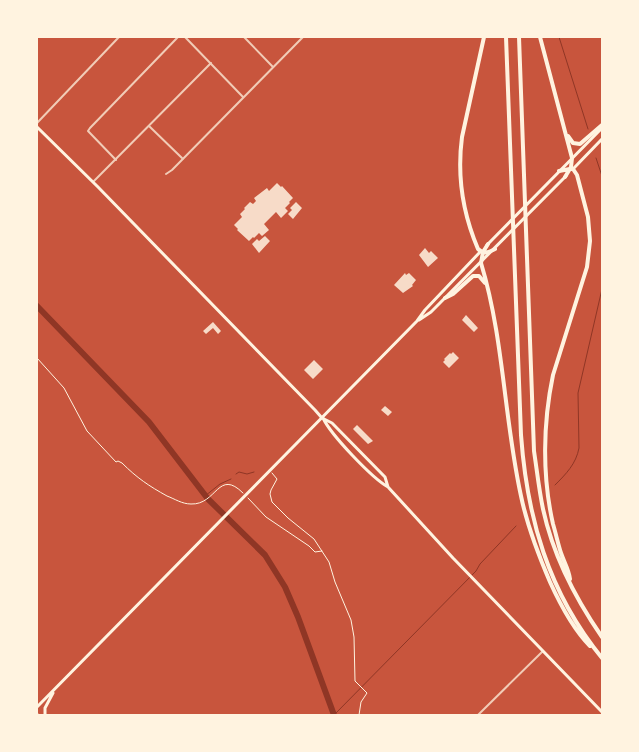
<svg xmlns="http://www.w3.org/2000/svg" width="639" height="752" font-family="Rubik,sans-serif">
  <style>
    .lines { fill: none; stroke-linecap: round; stroke-linejoin: round }
    .stream { stroke: #8f3625; stroke-width: 1 }
    .river { stroke: #8f3625; stroke-width: 6 }
    .building { fill: #f7dbc8 }
    .path { stroke: #fff3e0; stroke-width: 1 }
    .minor { stroke: #f1ccb7; stroke-width: 2 }
    .secondary { stroke: #fff3e0; stroke-width: 3 }
    .primary { stroke: #fff3e0; stroke-width: 3 }
    .motorway { stroke: #fff3e0; stroke-width: 4 }
  </style>
  <rect width="100%" height="100%" fill="#c8553d"/>
  <g class="lines">
    <!-- stream -->
    <path class="stream" d="M559,37L588,129
      M596,158L602,176
      M236,474L239,472L247,474L254,472
      M555,485C566,474 576,464 579,448L578,393L602,289
      M205,496L220,484L231,479
      M335,714L476,571L480,564L516,526"/>
    <!-- river -->
    <path class="river" d="M37,306L149,422L208,499L265,555L285,587L298,617L334,715"/>
  </g>
  <!-- building -->
  <path class="building" d="M277,183L281,187L282,186L293,198L289,202L290,203L285,208L288,211L281,218L276,212L264,224L269,230L262,236L259,233L254,238L253,237L249,241L237,230L238,229L234,225L242,217L240,214L245,209L244,208L250,202L253,204L256,201L254,198L267,188L269,191Z
    M296,202L302,208L293,219L288,214L292,210L290,208Z
    M265,236L270,241L259,253L252,244L257,239L259,241Z
    M425,248L429,253L431,251L438,258L428,267L419,255Z
    M405,273L406,275L409,273L416,280L412,285L413,286L403,293L394,285Z
    M466,315L478,328L474,332L462,320Z
    M213,322L221,331L218,334L213,328L206,334L203,331Z
    M453,352L459,358L449,368L443,362L445,360L444,359L450,353L451,354Z
    M314,360L323,369L313,379L304,370Z
    M385,406L392,412L388,416L381,410Z
    M357,425L373,441L368,444L353,429Z"/>
  <g class="lines">
    <!-- path -->
    <path class="path" d="M37,358L64,388L87,431L116,462L118,461L122,463C137,478 149,486 167,496C175,499 182,504 191,504C217,505 218,468 243,493
      M272,473L277,479L271,490L270,494L272,502L288,518L314,539L329,562L335,582L351,620L354,637L355,681L367,693L361,702L359,715
      M248,498L266,517L309,546L315,552L322,551"/>
    <!-- minor -->
    <path class="minor" d="M185,37L243,97
      M244,37L273,67
      M37,123L119,37
      M149,126L183,159
      M116,160L88,131L90,128L178,37
      M166,174L172,170L303,37
      M93,182L211,63
      M478,715L543,651"/>
    <!-- secondary -->
    <path class="secondary" d="M37,127L98,187L315,410L322,418L332,423L385,477L388,487
      M323,418C331,435 372,478 388,487L453,558L602,712
      M37,715H38"/>
    <!-- primary -->
    <path class="primary" d="M573,169L602,139
      M487,245L602,128
      M419,320L431,312L566,176
      M37,707L417,321L425,310L481,251
      M45,715V708L53,693"/>
    <!-- motorway -->
    <path class="motorway" d="M484,37L462,137C457,175 463,214 478,249C484,255 489,252 495,249
      M506,37L521,435C527,517 548,592 602,658
      M519,37L534,451C537,471 539,490 543,509C553,555 575,598 602,637
      M540,37L572,158L571,167L565,177
      M568,136L573,143L580,144L602,125
      M559,171L570,169H573L577,175L588,217L590,241L587,267L553,375C543,423 542,476 553,524C556,534 558,544 561,553C564,562 569,570 570,579
      M488,244L483,252L481,263C504,339 504,419 521,496C527,525 538,554 550,582C560,604 573,629 590,646
      M445,298L453,294L473,276H479L485,283"/>
  </g>
  <!-- border -->
  <rect width="639" height="752" fill="none" stroke="#fff3e0" stroke-width="76"/>
</svg>
